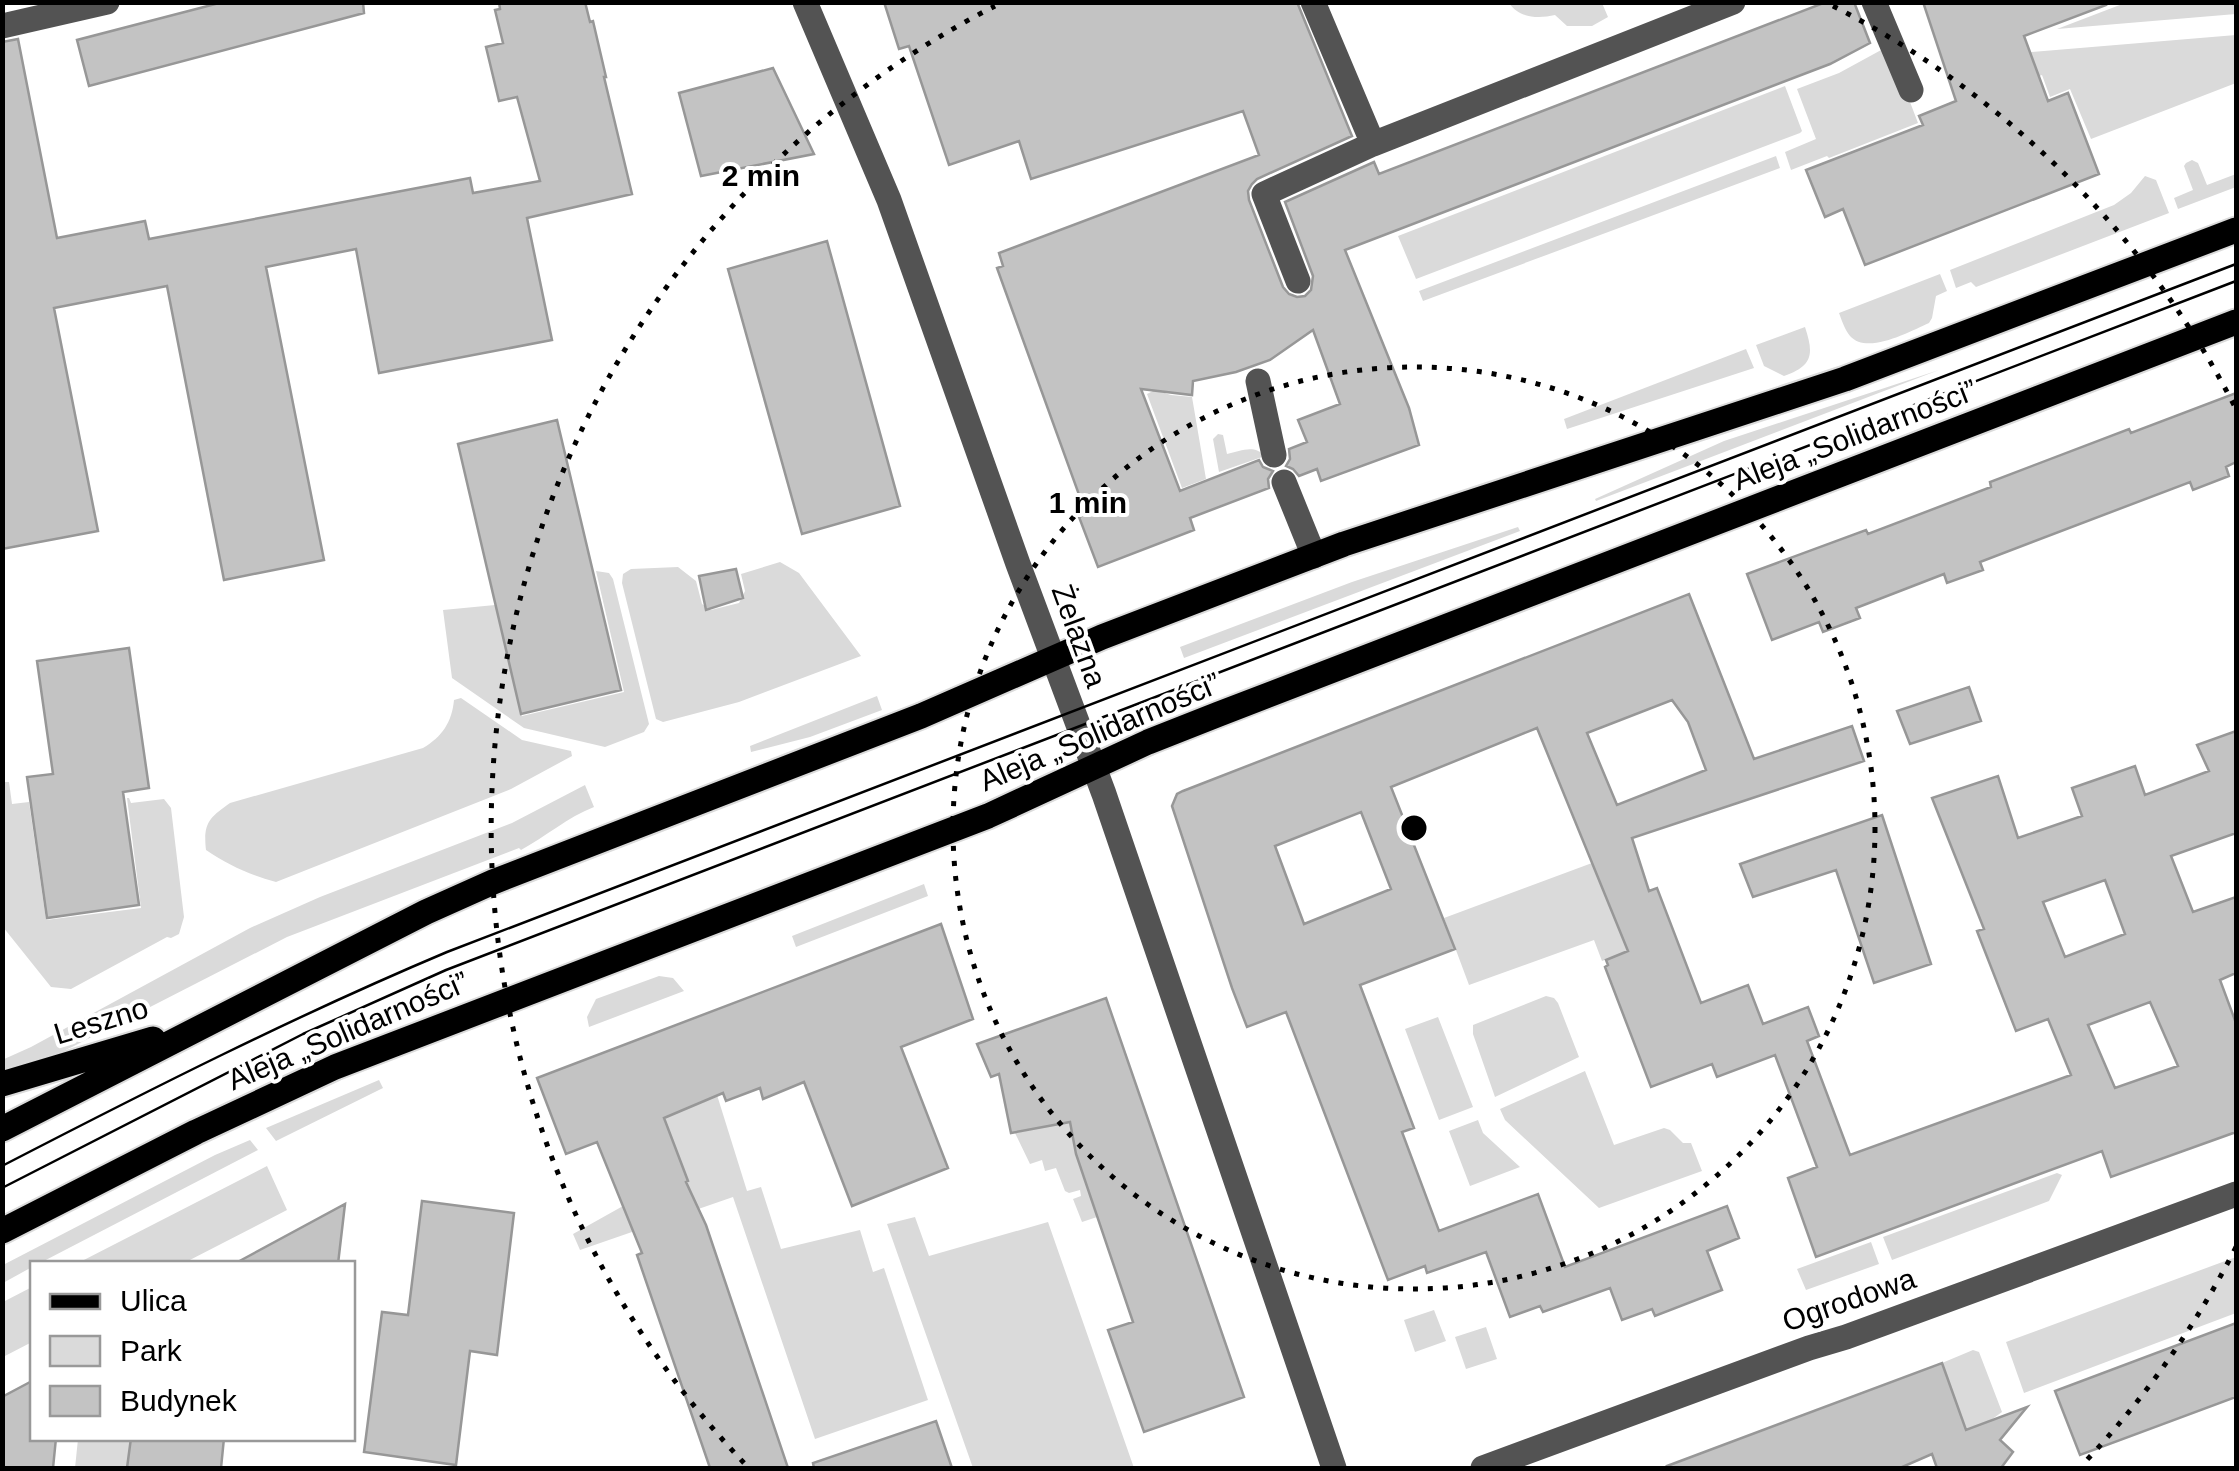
<svg xmlns="http://www.w3.org/2000/svg" width="2239" height="1471" font-family="Helvetica,sans-serif">
  <style>
    .green { fill: #dadada }
    .building { fill: #c3c3c3; stroke: #979797; stroke-width: 2.5; fill-rule: evenodd }
    .lines { fill: none; stroke-linecap: round; stroke-linejoin: round }
    .major-casing { stroke: #dbdbdb; stroke-width: 29 }
    .minor { stroke: #535353; stroke-width: 25 }
    .major { stroke: #000; stroke-width: 25 }
    .tram { stroke: #000; stroke-width: 2.5 }
    .ring { fill: none; stroke: #000; stroke-width: 5; stroke-dasharray: 5 10 }
    .labels { text-anchor: middle; stroke-width: 8; stroke-linejoin: round; paint-order: stroke }
    .street-label { font-size: 30px; fill: #000; stroke: #fff }
    .centre { fill: #000; stroke: #fff; stroke-width: 5 }
    .ring-label { font-size: 30px; text-anchor: middle; font-weight: bold; fill: #000; stroke: #fff; stroke-width: 8; stroke-linejoin: round; paint-order: stroke }
  </style>
  <rect width="100%" height="100%" fill="#fff"/>
  <!-- green -->
  <path class="green" d="M1509,3H1602L1608,17L1592,26H1567L1555,15C1538,19 1519,18 1509,3Z
    M2125,3H2236V14L2057,29Z
    M2236,35V83L2091,139L2070,89L2050,97L2042,75L1994,94L1984,69L2031,52Z
    M1883,49L1902,81L1918,123L1829,158L1827,156L1791,170L1785,152L1816,139L1797,89L1839,73Z
    M1785,86L1802,131L1800,133L1416,279L1398,236Z
    M1776,156L1780,168L1423,301L1419,291Z
    M2192,160L2198,163L2207,185L2236,174V187L2178,209L2174,198L2193,190L2184,166L2186,163Z
    M2145,176L2156,180L2169,213L1976,287L1971,282L1956,288L1950,270L2114,205L2131,193Z
    M1940,274L1947,291L1936,296L1932,318L1929,323C1909,332 1867,355 1850,336C1845,330 1842,321 1839,313Z
    M1805,327C1814,354 1813,366 1784,376L1764,366L1756,345Z
    M1746,349L1754,368L1567,429L1564,419Z
    M1939,370L1596,501L1595,499L1724,441Z
    M1155,390L1171,395L1192,397L1206,479L1182,488L1147,394Z
    M1218,434L1223,435L1227,454C1241,451 1254,444 1265,456L1219,472L1213,439Z
    M1518,527L1520,531L1184,658L1180,647L1352,582Z
    M780,562L799,573L861,656L739,702L663,722L656,719L622,583L623,574L631,569L678,567L696,581L702,604L711,610L739,603L745,591L741,574Z
    M596,571L609,573L613,579L649,724L644,732L605,747L524,728L452,678L443,610L495,605L522,716L624,692Z
    M877,696L882,710L810,737L751,752L750,746Z
    M461,698L522,740L571,751L572,756L511,789L276,882C250,875 228,865 206,850C203,823 209,818 230,803L423,748C442,737 452,722 454,700Z
    M3,782H9L12,804L29,802L46,920L141,908L127,798H129L131,803L164,799L171,808L184,917L179,934L171,938L167,937L71,989L51,987L3,927Z
    M585,785L594,807C568,817 545,837 521,850L519,848L287,937L72,1047L42,1061L3,1071L2,1060L31,1047L250,928L320,897L512,823Z
    M1592,863L1628,951L1602,961L1594,940L1469,985L1444,918Z
    M924,884L928,896L796,947L792,936Z
    M659,976L673,978L684,991L589,1027L587,1017L596,999Z
    M1546,996L1554,998L1558,1003L1579,1057L1495,1097L1473,1034V1025Z
    M1438,1017L1473,1107L1439,1120L1405,1029Z
    M1585,1071L1614,1145L1664,1128L1670,1130L1683,1143H1691L1702,1171L1599,1208L1505,1120L1500,1109Z
    M379,1080L383,1088L276,1141L266,1128Z
    M717,1095L747,1191L761,1187L781,1249L860,1230L873,1272L884,1268L928,1400L815,1439L733,1197L580,1250L573,1234L623,1206L688,1181L663,1117Z
    M1478,1120L1483,1133L1520,1167L1470,1186L1449,1131Z
    M1070,1122L1074,1143L1082,1144L1084,1177L1097,1217L1082,1222L1073,1199L1081,1196L1080,1190L1069,1193L1065,1191L1056,1168L1045,1171L1042,1160L1030,1164L1015,1133Z
    M250,1140L258,1150L40,1263L32,1264V1267L3,1283V1265L215,1155Z
    M267,1166L287,1210L184,1263H78Z
    M2057,1173L2062,1175L2049,1201L1892,1260L1883,1237Z
    M915,1217L929,1256L1048,1222L1134,1468H973L887,1224Z
    M1871,1242L1879,1264L1806,1290L1797,1269Z
    M2236,1257V1313L2024,1393L2006,1342Z
    M32,1287V1342L3,1357V1302Z
    M1434,1310L1446,1341L1415,1352L1404,1320Z
    M1486,1327L1497,1359L1466,1369L1455,1337Z
    M1973,1350L1979,1352L2002,1412L1991,1420L1967,1432L1942,1363Z
    M78,1439H131L127,1468H75Z"/>
  <!-- building -->
  <path class="building" d="M223,2H363L364,13L89,86L77,40Z
    M499,2H585L590,22L593,21L606,77H604L632,194L527,218L552,340L379,373L356,249L266,267L324,560L224,580L167,286L54,308L98,531L2,549V42L18,39L57,238L145,221L149,239L470,178L473,193L540,181L517,97L499,101L486,47L503,43L495,10L500,9Z
    M884,2H1297L1352,136L1257,179L1252,184L1248,191L1249,200L1283,287L1289,294L1297,297L1305,296L1311,290L1313,276L1285,202L1374,162L1379,174L1826,2H1854L1870,43L1830,64L1345,250L1409,408L1419,445L1321,481L1317,469L1299,476L1293,469L1286,466L1290,459L1289,449L1307,442L1298,420L1340,404L1313,330L1270,360L1236,372L1193,381L1192,395L1141,389L1180,491L1259,460L1263,467L1273,471L1268,479L1269,488L1190,518L1194,530L1098,567L1079,517L1086,514L997,268L1003,266L999,253L1259,155L1243,111L1031,179L1019,141L949,165L909,46L899,49Z
    M1923,2H2105L2106,5L2024,36L2048,101L2068,93L2099,174L1865,265L1843,209L1825,217L1806,170L1923,125L1919,116L1956,101Z
    M773,68L814,154L701,176L679,93Z
    M827,241L900,506L802,534L728,269Z
    M2236,393V462L2226,467L2229,476L2193,490L2190,482L1980,562L1983,570L1947,583L1944,574L1856,608L1860,618L1823,632L1819,622L1772,640L1747,574L1866,530L1868,534L1991,487L1990,482L2129,429L2131,433Z
    M557,420L621,690L521,714L458,444Z
    M736,569L743,598L706,610L699,576Z
    M1689,594L1754,759L1852,726L1864,761L1632,838L1649,891L1657,888L1701,1003L1748,985L1763,1024L1808,1007L1819,1036L1807,1041L1850,1155L2071,1075L2048,1019L2016,1031L1977,931L1984,929L1932,798L1998,776L2018,838L2082,816L2072,788L2101,778L2135,766L2145,795L2209,771L2197,745L2236,731V835V833L2171,856L2193,912L2236,897V973L2220,980L2236,1023V1132L2111,1177L2102,1151L1816,1257L1788,1178L1817,1167L1775,1055L1717,1077L1712,1064L1651,1087L1605,967L1608,965L1606,960L1628,951L1537,728L1391,787L1455,949L1360,985L1414,1128L1402,1132L1439,1231L1538,1194L1565,1267L1727,1206L1739,1238L1707,1251L1722,1290L1655,1316L1652,1309L1622,1320L1610,1288L1543,1312L1540,1306L1510,1317L1486,1252L1427,1273L1425,1266L1388,1280L1286,1012L1247,1027L1232,988L1172,806L1177,794L1183,791ZM1672,700L1688,722L1706,770L1617,805L1587,733ZM1361,812L1391,889L1304,924L1275,846ZM2105,880L2125,934L2065,957L2043,902ZM2150,1002L2178,1066L2115,1088L2088,1025Z
    M129,648L149,788L123,792L139,905L47,918L27,777L53,774L37,661Z
    M1969,687L1981,721L1910,744L1897,711Z
    M1882,815L1931,964L1874,983L1836,870L1753,897L1740,864Z
    M941,924L973,1019L901,1047L948,1168L852,1206L804,1082L763,1099L760,1088L726,1101L723,1093L664,1118L688,1181L686,1182L706,1225L788,1468H710L637,1255L642,1253L597,1142L566,1154L537,1078Z
    M1106,998L1244,1397L1144,1432L1108,1330L1133,1322L1076,1154L1070,1122L1011,1133L999,1074L991,1077L977,1044Z
    M422,1201L514,1213L497,1355L470,1351L456,1465L364,1452L382,1312L408,1315Z
    M345,1204L338,1264H234Z
    M2236,1323V1397L2080,1455L2055,1391Z
    M1942,1363L1966,1430L2027,1407L2000,1440L2013,1452L2001,1468H1937L1932,1454L1900,1468H1668L1667,1466Z
    M32,1381V1438H56L53,1468H2V1397Z
    M936,1421L952,1468H814L813,1463Z
    M131,1438H224L221,1468H127Z"/>
  <g class="lines">
    <defs>
      <path id="major" d="M2,1084L153,1039
        M2,1129L426,912L493,882L921,716L1102,637L1344,544L1845,379L2236,230
        M2,1231L196,1132L335,1067L988,816L1148,742L1219,714L2236,322"/>
    </defs>
    <!-- major casing -->
    <use href="#major" class="major-casing"/>
    <!-- minor -->
    <path class="minor" d="M805,2L889,200L1018,564L1104,794L1334,1468
      M1313,2L1373,144L1733,2
      M1874,2L1911,90
      M2,26L107,2
      M1298,281L1264,194L1373,144
      M1258,381L1274,455
      M1284,482L1314,556
      M1483,1468L1809,1348L1846,1337L2236,1194"/>
    <!-- major -->
    <use href="#major" class="major"/>
    <!-- tram -->
    <path class="tram" d="M2,1166C149,1090 295,1016 447,952L2236,264
      M2,1188L303,1034L446,970L2236,281"/>
  </g>
  <!-- distance rings -->
  <g class="ring">
    <circle cx="1414" cy="828" r="461"/>
    <path d="M2236 1247A923 923 0 0 1 2084 1463M744 1463A923 923 0 0 1 995 6M1833 6A923 923 0 0 1 2236 409"/>
  </g>
  <g class="labels">
    <!-- street labels -->
    <g class="street-label">
      <text transform="translate(1855 435) rotate(-21)" y="10">Aleja „Solidarności”</text>
      <text transform="translate(1079 636) rotate(70)" y="10">Żelazna</text>
      <text transform="translate(1100 732) rotate(-23)" y="10">Aleja „Solidarności”</text>
      <text transform="translate(101 1021) rotate(-17)" y="10">Leszno</text>
      <text transform="translate(348 1031) rotate(-23)" y="10">Aleja „Solidarności”</text>
      <text transform="translate(1849 1300) rotate(-19)" y="10">Ogrodowa</text>
    </g>
  </g>
  <circle cx="1414" cy="828" r="15" class="centre"/>
  <g class="ring-label">
    <text x="761" y="186">2 min</text>
    <text x="1088" y="513">1 min</text>
  </g>
  <!-- border -->
  <rect width="2239" height="1471" fill="none" stroke="#000000" stroke-width="10"/>
  <!-- legend -->
  <rect x="30" y="1261" width="325" height="180" fill="#ffffff" stroke="#999999" stroke-width="2.5"/>
  <rect x="50" y="1294" width="50" height="15" fill="#000000" stroke="#999999" stroke-width="2.5"/>
  <text x="120" y="1311" font-size="30" fill="#000000">Ulica</text>
  <rect x="50" y="1336" width="50" height="30" fill="#dadada" stroke="#999999" stroke-width="2.5"/>
  <text x="120" y="1361" font-size="30" fill="#000000">Park</text>
  <rect x="50" y="1386" width="50" height="30" fill="#c3c3c3" stroke="#999999" stroke-width="2.5"/>
  <text x="120" y="1411" font-size="30" fill="#000000">Budynek</text>
</svg>
